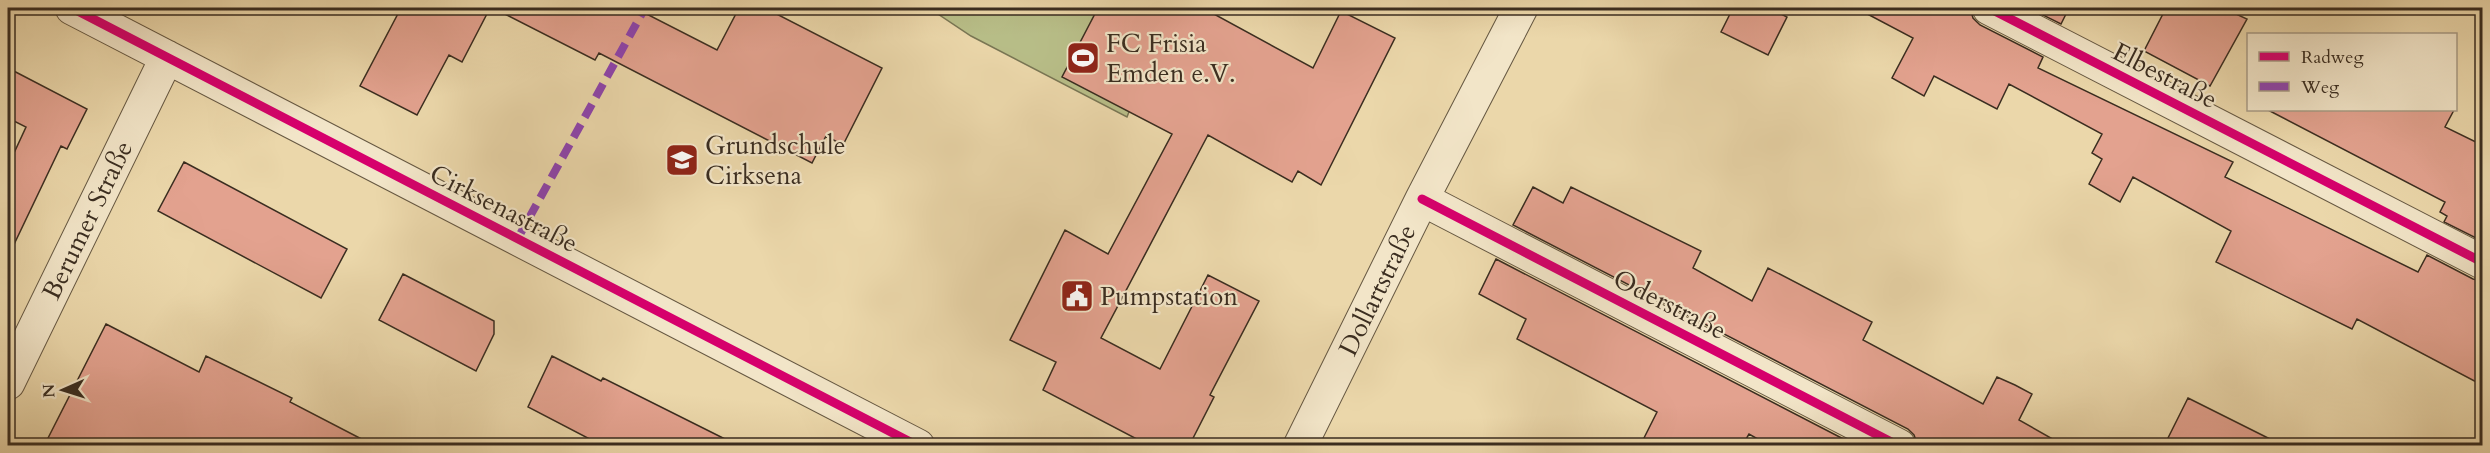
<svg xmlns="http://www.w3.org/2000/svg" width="2490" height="453" font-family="Cardo,serif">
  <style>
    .green { fill: #b8be88; stroke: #797654; stroke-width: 1.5 }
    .building { fill: #e3a28f; stroke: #3a2d20; stroke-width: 1.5 }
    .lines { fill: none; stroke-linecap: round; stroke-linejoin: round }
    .minor-casing { stroke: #665842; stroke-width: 35 }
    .minor { stroke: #f2e5c8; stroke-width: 33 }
    .quiet { stroke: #8e44ad; stroke-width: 8; stroke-dasharray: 15 8; stroke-linecap: butt }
    .cycleway-casing { stroke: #f2e5c8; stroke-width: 13 }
    .cycleway { stroke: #d6006c; stroke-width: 9 }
    .labels { text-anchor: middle; stroke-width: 4.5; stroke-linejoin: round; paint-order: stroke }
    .poi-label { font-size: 26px; fill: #3a2d20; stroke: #f2e5c8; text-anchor: start }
    .street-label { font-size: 26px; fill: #3a2d20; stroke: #f2e5c8 }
  </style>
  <rect width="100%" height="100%" fill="#ebd7aa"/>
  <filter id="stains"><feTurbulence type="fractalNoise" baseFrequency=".00333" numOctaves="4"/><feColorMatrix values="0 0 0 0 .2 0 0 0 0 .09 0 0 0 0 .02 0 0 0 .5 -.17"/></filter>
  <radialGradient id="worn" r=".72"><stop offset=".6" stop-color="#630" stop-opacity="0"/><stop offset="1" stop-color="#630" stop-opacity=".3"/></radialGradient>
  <!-- green -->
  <path class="green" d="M929,8H1178L1141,81L1127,117L971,36Z"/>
  <!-- building -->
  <path class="building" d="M401,8H490L462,62L449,55L417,115L360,86Z
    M493,8H635L717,50L739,8H765L882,68L843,145L826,136L812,163L599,53L595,60Z
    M1098,8H1203L1313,68L1341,11L1395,38L1321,185L1298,171L1292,182L1208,135L1101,338L1160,369L1208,275L1259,301L1210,395L1214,397L1189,446H1150L1043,390L1056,362L1010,340L1065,230L1108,254L1172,134L1062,77Z
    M1733,8H1769L1787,17L1768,55L1721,32Z
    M1856,8H1970L1973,18L1980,25L2043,57L2038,68L2233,162L2225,177L2418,272L2427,255L2473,279L2482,281V385L2357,319L2352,329L2216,262L2231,231L2133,177L2120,202L2089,184L2102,159L2092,153L2102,134L2009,84L1997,109L1934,76L1924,96L1892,78L1913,38Z
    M2029,8H2069L2061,24Z
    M2166,8H2223L2247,19L2210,86L2144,51Z
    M8,68L87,109L67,149L61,146L8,257V166L26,127L8,118Z
    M2268,110H2454L2445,127L2482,145V241L2444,222L2447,216L2440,212L2445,202Z
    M184,162L347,249L321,298L158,211Z
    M1533,187L1563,203L1571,187L1701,251L1693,268L1752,301L1768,268L1872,322L1863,340L1983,404L1997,377L2015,385L2032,394L2019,420L2065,446H1918L1914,435L1908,429L1513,225Z
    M1496,259L1857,446H1770L1749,434L1742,446H1640L1657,412L1517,339L1526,319L1479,294Z
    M403,274L494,321V334L476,371L379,320Z
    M106,324L199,372L206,356L292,398L290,402L375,446H44Z
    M552,356L601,381L603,378L739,446H603L528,407Z
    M2188,398L2284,446H2164Z"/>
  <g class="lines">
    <defs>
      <path id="minor" d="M72,8L918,446
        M1989,8L2482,262
        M1422,199L1899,446
        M8,383L167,57
        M1300,446L1422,199L1521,8"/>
    </defs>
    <!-- minor casing -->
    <use href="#minor" class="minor-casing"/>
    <!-- minor -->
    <use href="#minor" class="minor"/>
    <!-- quiet -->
    <path class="quiet" d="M518,238L645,8"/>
    <defs>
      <path id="cycleway" d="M72,8L918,446
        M1989,8L2482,262
        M1422,199L1899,446"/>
    </defs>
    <!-- cycleway casing -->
    <use href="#cycleway" class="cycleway-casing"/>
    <!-- cycleway -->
    <use href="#cycleway" class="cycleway"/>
  </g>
  <!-- icons -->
  <defs>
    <symbol id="stadium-square" viewBox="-11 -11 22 22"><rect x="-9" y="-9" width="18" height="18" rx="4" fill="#8f2418" stroke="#f2e5c8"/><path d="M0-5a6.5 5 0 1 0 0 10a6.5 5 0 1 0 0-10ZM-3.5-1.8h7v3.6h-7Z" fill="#fff"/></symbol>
    <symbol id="school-square" viewBox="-11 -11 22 22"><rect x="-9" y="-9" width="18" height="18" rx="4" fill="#8f2418" stroke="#f2e5c8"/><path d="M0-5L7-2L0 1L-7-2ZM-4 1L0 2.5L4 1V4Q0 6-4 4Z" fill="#fff"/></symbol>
    <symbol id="civic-square" viewBox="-11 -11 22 22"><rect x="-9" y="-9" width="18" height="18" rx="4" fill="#8f2418" stroke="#f2e5c8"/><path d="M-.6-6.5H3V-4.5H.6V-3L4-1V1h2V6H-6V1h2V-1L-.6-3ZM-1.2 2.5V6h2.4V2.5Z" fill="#fff"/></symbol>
  </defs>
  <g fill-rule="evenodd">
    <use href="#stadium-square" x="1064" y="39" width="38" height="38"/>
    <use href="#school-square" x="663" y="141" width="38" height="38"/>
    <use href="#civic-square" x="1058" y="277" width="38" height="38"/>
  </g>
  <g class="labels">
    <!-- poi labels -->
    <g class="poi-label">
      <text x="1106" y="52">FC Frisia<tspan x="1106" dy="30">Emden e.V.</tspan></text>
      <text x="705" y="154">Grundschule<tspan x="705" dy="30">Cirksena</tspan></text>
      <text x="1100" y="305">Pumpstation</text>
    </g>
    <!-- street labels -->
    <g class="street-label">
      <text transform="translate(2165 75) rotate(27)" y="9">Elbestraße</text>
      <text transform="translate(504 208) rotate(27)" y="9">Cirksenastraße</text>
      <text transform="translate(87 220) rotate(-64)" y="9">Berumer Straße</text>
      <text transform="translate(1377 290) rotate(-64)" y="9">Dollartstraße</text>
      <text transform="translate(1670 304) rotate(27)" y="9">Oderstraße</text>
    </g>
  </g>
  <!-- margin -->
  <rect width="2490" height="453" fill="none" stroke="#ebd7aa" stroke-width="30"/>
  <rect x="9" y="9" width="2472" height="435" fill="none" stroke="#3a2d20" stroke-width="3"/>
  <rect x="15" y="15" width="2460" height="423" fill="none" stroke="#3a2d20" stroke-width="1.5"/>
  <!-- legend -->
  <rect x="2247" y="33" width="210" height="78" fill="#f2e5c8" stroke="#a89b85" stroke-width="1.5"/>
  <rect x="2259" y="52" width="30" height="9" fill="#d6006c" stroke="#a89b85" stroke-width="1.5"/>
  <text x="2301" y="63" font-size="18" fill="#3a2d20">Radweg</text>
  <rect x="2259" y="82" width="30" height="9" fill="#8e44ad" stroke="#a89b85" stroke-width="1.5"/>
  <text x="2301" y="93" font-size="18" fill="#3a2d20">Weg</text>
  <!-- north arrow -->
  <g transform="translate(63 390) rotate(267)" stroke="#f2e5c8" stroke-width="4.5" paint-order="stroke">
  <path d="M0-4.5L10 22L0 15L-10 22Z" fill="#3a2d20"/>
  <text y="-9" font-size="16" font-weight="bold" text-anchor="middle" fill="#3a2d20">N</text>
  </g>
  <rect width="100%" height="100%" filter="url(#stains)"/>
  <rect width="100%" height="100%" fill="url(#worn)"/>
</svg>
